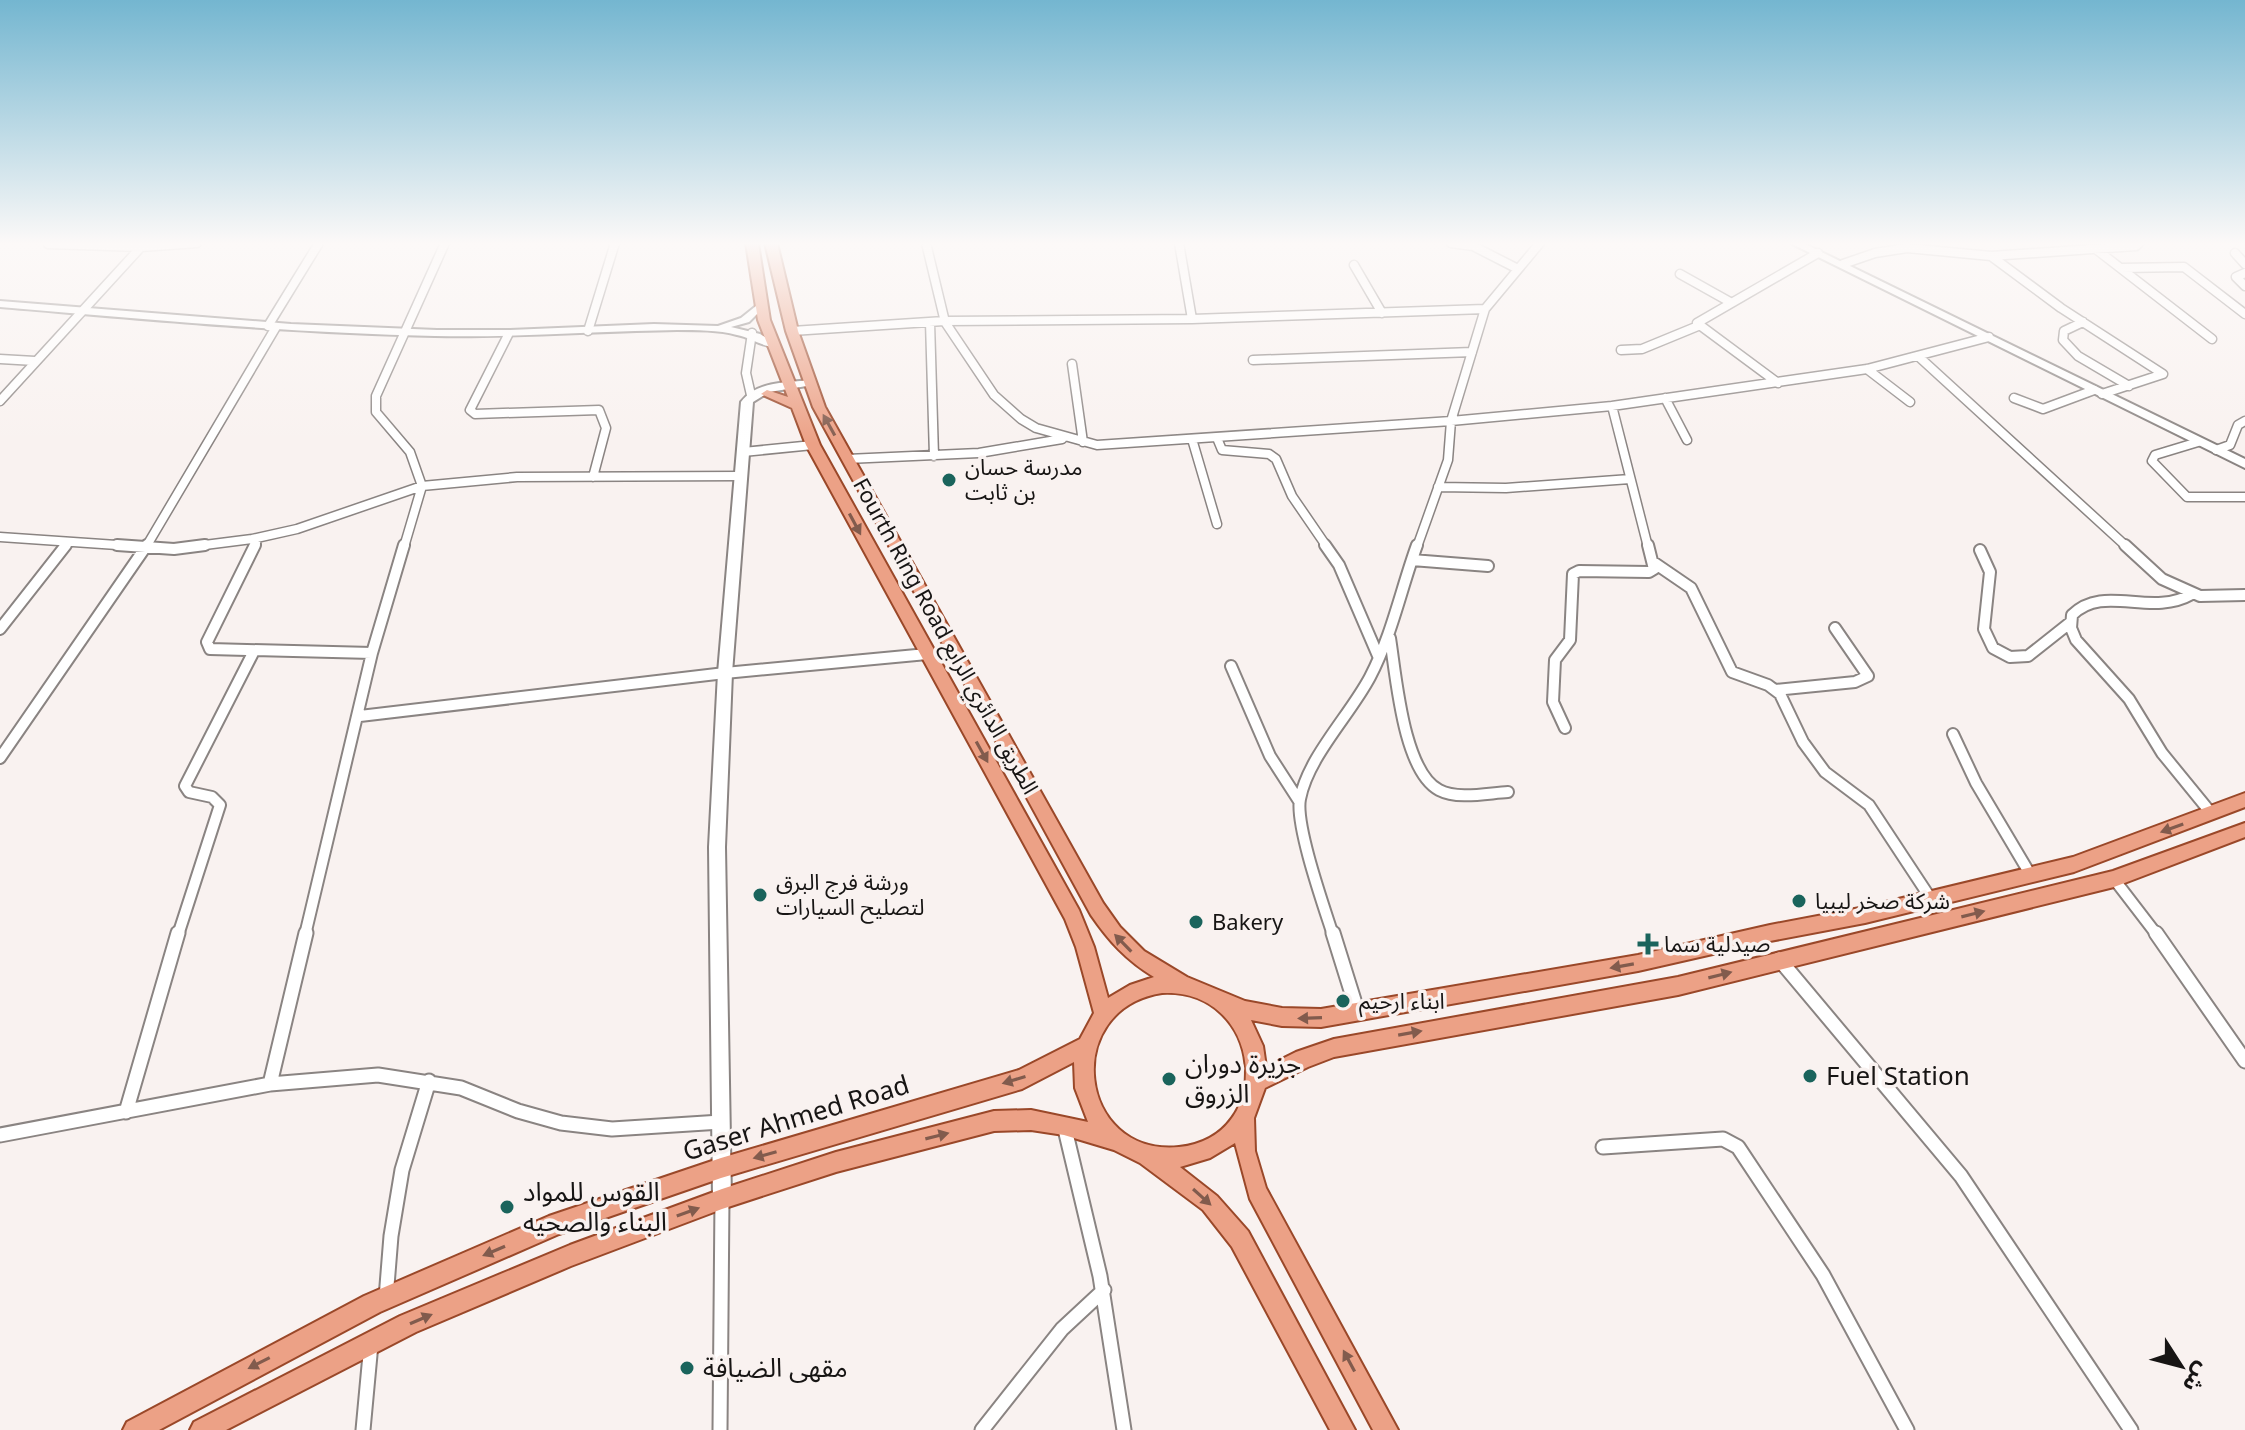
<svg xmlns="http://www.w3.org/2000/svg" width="2245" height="1430" font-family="'Noto Sans','Noto Sans Arabic',sans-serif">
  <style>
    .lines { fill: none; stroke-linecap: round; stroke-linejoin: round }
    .street-far2-casing { stroke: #8a8482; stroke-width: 11 }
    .street-far1-casing { stroke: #8a8482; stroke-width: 14 }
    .street-casing { stroke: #8a8482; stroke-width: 17 }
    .secondary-casing { stroke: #8a8482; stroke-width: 4 }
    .primary-casing { stroke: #9a4829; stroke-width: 4 }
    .street-far2 { stroke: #fff; stroke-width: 8 }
    .street-far1 { stroke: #fff; stroke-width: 10 }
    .street { stroke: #fff; stroke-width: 13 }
    .secondary { fill: #fff; fill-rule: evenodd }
    .primary { fill: #eca186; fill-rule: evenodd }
    .oneway { fill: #825b4d }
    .poi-dot { fill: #1a645c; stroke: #f9f2f0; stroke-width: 3 }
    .labels { text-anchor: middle; stroke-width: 7; stroke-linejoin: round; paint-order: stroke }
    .poi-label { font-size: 22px; fill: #171514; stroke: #f9f2f0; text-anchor: start }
    .street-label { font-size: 22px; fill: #171514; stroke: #f9f2f0 }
    .near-poi-label { font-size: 26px; fill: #171514; stroke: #f9f2f0; text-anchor: start }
    .near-street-label { font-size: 26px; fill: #171514; stroke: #f9f2f0 }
  </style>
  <rect width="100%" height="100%" fill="#f9f2f0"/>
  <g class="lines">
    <defs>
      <path id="street-far2" d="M926,243L945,322L994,395L1021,419L1036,428L1097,445L1451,421L1612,406L1867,369L1989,337
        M1179,243L1192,319
        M1451,243L1473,246L1518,269
        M48,244L141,247
        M2097,250L2212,339
        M2235,253L2245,264
        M1991,256L2061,308L2163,374L2102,394
        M1843,264L1875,253L1907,248L1991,256L2136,246L2139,243
        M1354,265L1382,313
        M2121,268L2184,267L2245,314
        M2245,273L2236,277L2245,286
        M1680,274L1730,302
        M930,322L934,456
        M2083,322L2064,331L2063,340L2078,356L2129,386
        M268,326L319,243
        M588,331L615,243
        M792,331L944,321L1192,319L1485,309L1540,243
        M508,335L470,410L475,414L599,410L606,428L593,477
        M1621,350L1642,349L1698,326
        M1918,356L2127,547
        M0,359L35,361
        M1253,360L1472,352
        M1072,364L1083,442
        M1867,369L1910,402
        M1778,383L1697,323L1818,253
        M751,395L746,373L752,333
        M1665,398L1687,440
        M2014,398L2043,409L2094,390
        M0,401L141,247L197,243
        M1612,406L1648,547
        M1217,438L1222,450L1269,454L1276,459L1292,496L1327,547
        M1192,439L1217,524
        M2198,442L2155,455L2152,461L2187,497H2245
        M2216,450L2230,445L2238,425L2245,421
        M743,452L813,445
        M847,459L979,453L1062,439
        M1438,487L1506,488L1630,479
        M0,537L146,547
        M64,547L68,542
        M146,547L276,327
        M189,547L252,539L297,529L422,486L517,477L741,476
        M254,547L258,538
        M404,547L422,486L410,452L376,412V396L445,243
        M1417,547L1448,460L1451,421L1485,309"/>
      <path id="street-far1" d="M117,545L174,549L205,545
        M255,545L207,642L210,649L372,653
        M1325,545L1339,565L1379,658
        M2125,545L2162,579L2200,596L2245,595
        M1980,550L1990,572L1984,629L1993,648L2010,657L2028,656L2071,622
        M1412,560L1488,566
        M1653,562L1691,588L1732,672L1768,685L1780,694L1803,742L1825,772L1869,805L1931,899
        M2192,594C2150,618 2104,583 2072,615L2071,628L2076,640L2129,699L2162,753L2211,813
        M0,629L66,545
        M1390,638C1396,675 1403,771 1439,790C1458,800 1488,793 1508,792
        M1231,666L1270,756L1299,801
        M1775,690L1855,682L1868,676L1835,628
        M360,716L725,673L927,654
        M1565,728L1553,702L1555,660L1570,640L1573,574L1579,571L1649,572L1654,569L1648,545
        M1953,734L1976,783L2030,874
        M0,758L147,545
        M2114,879L2157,935
        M178,935L220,805L212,797L189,792L185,786L254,651
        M305,935L372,653L404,545
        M1333,935C1324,907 1295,825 1300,799C1308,757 1350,715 1370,677C1392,635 1401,589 1417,545"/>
      <path id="street" d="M1333,933L1358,1013
        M2156,933L2245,1061
        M1779,959L1961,1176L2131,1430
        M270,1084L306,933
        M126,1112L178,933
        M1064,1125L1100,1276L1124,1430
        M0,1135L270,1084L378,1075L461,1088L518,1111L561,1123L612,1129L721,1122
        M1603,1147L1723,1139L1738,1147L1823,1275L1907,1430
        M386,1298L391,1236L402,1170L429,1081
        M363,1430L371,1344
        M720,1430L722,1199
        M982,1430L1062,1329L1104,1290"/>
      <path id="secondary" d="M1790,243H1803L2245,459V468Z
        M0,301L291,324L437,330H510L654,324L718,326L741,318L761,302L766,305L749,322L731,327L760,334L778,345L777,347C764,348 750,337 737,335C718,330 697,330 677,330C596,331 516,338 435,336C290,333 145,319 0,307Z
        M809,380L813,381V385L769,392L753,402L732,673L725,847L731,1199L728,1205L722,1208L716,1205L713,1199L709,847L718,673L741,402C757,381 785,383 809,380Z"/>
      <path id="primary" d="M746,243H758L770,320L820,445L1079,910L1094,947L1108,998L1130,985L1154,977C1126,960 1109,941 1091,915L813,407L786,331L765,243H777L798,331L825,407L1103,903L1120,927L1144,951L1187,977L1245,1001L1282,1008L1321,1009L1638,955L1770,925L1865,907L2073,857L2245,793V807L2074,872L1865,923L1770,941L1638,971L1321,1027L1282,1026L1251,1020L1263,1046L1266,1067L1296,1052L1334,1039L1678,977L2113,871L2245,823V837L2114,887L1678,995L1334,1057L1308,1067L1265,1088L1254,1118L1255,1151L1266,1188L1398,1430H1373L1250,1199L1235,1143L1210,1158L1180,1167L1217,1196L1248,1231L1355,1430H1330L1232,1247L1203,1210L1140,1163L1114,1150L1064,1135L1031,1130L994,1131L836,1172L722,1209L571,1266L416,1332L226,1430H190L194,1422L400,1316L570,1245L722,1189L836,1152L994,1111L1031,1110L1088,1122L1075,1088L1074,1062L1022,1089L721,1178L559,1234L380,1312L159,1430H123L127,1422L364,1296L549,1216L721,1158L1019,1070L1080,1039L1094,1013L1076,947L1065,919L806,445L792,408L761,394L767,390L788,397L758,320ZM1162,993C1264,988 1277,1137 1179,1147C1078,1157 1060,1009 1162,993Z"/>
    </defs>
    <!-- street-far2 casing -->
    <use href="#street-far2" class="street-far2-casing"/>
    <!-- street-far1 casing -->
    <use href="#street-far1" class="street-far1-casing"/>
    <!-- street casing -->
    <use href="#street" class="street-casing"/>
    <!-- secondary casing -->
    <use href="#secondary" class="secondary-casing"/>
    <!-- primary casing -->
    <use href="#primary" class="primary-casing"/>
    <!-- street-far2 -->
    <use href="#street-far2" class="street-far2"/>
    <!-- street-far1 -->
    <use href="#street-far1" class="street-far1"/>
    <!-- street -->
    <use href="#street" class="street"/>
    <!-- secondary -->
    <use href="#secondary" class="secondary"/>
    <!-- primary -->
    <use href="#primary" class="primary"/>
  </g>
  <!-- one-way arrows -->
  <defs><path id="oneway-solid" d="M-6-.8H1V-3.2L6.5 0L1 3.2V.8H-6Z" transform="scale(2)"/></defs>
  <g class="oneway">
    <use href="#oneway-solid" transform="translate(829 425) rotate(-119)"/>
    <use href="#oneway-solid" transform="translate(855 524) rotate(62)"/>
    <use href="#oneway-solid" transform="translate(982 752) rotate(61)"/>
    <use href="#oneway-solid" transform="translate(2172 828) rotate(160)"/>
    <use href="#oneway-solid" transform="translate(1973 914) rotate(-14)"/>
    <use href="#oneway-solid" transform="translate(1123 943) rotate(-134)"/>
    <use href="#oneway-solid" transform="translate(1622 966) rotate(170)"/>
    <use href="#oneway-solid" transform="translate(1720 975) rotate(-14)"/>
    <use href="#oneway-solid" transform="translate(1310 1018) rotate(178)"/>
    <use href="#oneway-solid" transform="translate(1410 1033) rotate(-10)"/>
    <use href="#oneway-solid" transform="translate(1014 1080) rotate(163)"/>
    <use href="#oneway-solid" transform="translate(937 1136) rotate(-14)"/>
    <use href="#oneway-solid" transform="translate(765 1155) rotate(164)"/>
    <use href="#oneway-solid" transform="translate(1202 1197) rotate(42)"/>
    <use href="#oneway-solid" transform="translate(688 1212) rotate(-20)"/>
    <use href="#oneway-solid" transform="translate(494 1251) rotate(157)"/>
    <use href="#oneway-solid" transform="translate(421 1319) rotate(-23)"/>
    <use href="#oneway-solid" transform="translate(1349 1361) rotate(-118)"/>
    <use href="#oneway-solid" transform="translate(259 1363) rotate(153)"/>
  </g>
  <!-- sky -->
  <linearGradient id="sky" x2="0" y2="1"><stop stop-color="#74b6d0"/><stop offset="0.55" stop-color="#fcf9f8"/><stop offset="1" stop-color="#fcf9f8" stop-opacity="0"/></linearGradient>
  <rect width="2245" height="443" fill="url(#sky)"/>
  <!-- markers -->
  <g class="poi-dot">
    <circle cx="949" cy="480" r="8"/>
    <circle cx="760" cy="895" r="8"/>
    <circle cx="1799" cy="901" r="8"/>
    <circle cx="1196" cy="922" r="8"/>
    <path d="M1644 932h8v8h8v8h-8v8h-8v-8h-8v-8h8z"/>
    <circle cx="1343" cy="1001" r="8"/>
    <circle cx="1810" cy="1076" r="8"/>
    <circle cx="1169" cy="1079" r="8"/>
    <circle cx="507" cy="1207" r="8"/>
    <circle cx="687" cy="1368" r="8"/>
  </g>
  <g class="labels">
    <!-- poi labels -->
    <g class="poi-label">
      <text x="965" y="475">مدرسة حسان<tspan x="965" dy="25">بن ثابت</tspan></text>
      <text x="776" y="890">ورشة فرج البرق<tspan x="776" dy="25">لتصليح السيارات</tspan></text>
      <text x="1815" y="909">شركة صخر ليبيا</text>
      <text x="1212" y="930">Bakery</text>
      <text x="1664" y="952">صيدلية سما</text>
      <text x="1359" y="1009">ابناء ارحيم</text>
    </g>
    <!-- street labels -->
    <g class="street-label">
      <text transform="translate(946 636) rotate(61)" y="8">Fourth Ring Road الطريق الدائري الرابع</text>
    </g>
    <!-- near-poi labels -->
    <g class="near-poi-label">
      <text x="1185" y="1073">جزيرة دوران<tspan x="1185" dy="30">الزروق</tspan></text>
      <text x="1826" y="1085">Fuel Station</text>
      <text x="523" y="1201">القوس للمواد<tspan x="523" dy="30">البناء والصحيه</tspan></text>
      <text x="703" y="1377">مقهى الضيافة</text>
    </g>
    <!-- near-street labels -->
    <g class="near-street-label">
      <text transform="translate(796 1118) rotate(-17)" y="9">Gaser Ahmed Road</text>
    </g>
  </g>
  <!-- north arrow -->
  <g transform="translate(2181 1366) rotate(126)" stroke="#f9f2f0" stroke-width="6" paint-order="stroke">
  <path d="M0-6L14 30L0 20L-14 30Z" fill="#171514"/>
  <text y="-12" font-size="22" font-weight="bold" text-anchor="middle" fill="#171514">ش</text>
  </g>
</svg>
